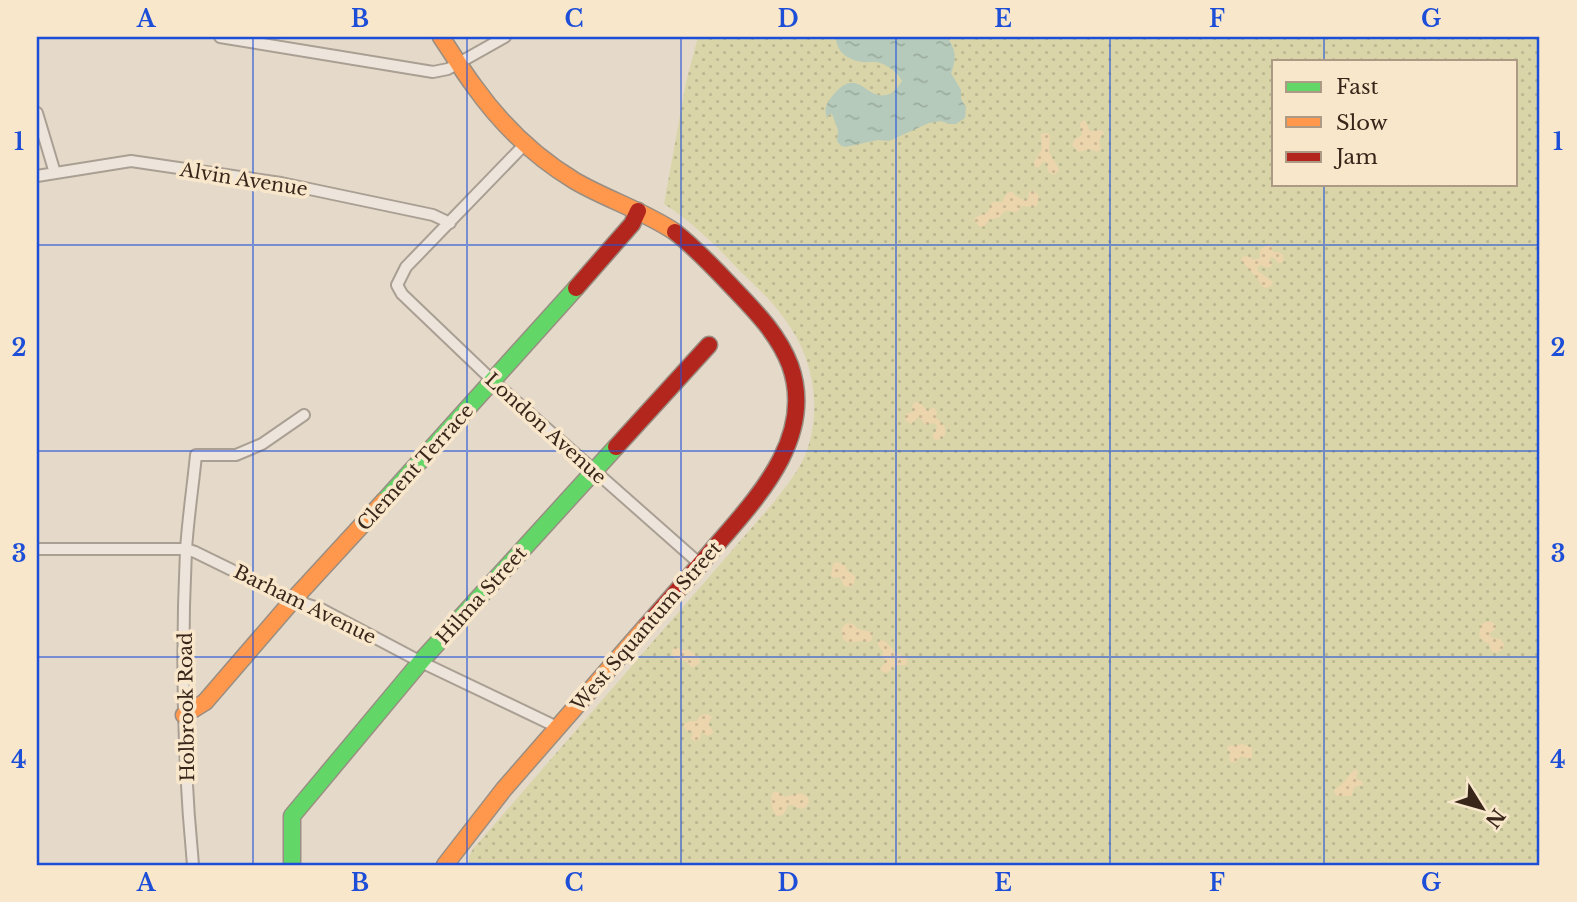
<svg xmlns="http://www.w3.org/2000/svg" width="1577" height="902" font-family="'Libre Baskerville',serif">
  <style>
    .grass { fill: url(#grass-dots); fill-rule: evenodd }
    .sand { fill: url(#sand-dots) }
    .water { fill: url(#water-ripples) }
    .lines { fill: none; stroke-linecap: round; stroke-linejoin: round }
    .street-casing { stroke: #aa9f93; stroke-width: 14 }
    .fast-casing { stroke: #998e83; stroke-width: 19 }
    .slow-casing { stroke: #998e83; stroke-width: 19 }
    .jam-casing { stroke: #998e83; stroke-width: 19 }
    .street { stroke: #ede5db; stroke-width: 10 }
    .fast { stroke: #63d668; stroke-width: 16 }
    .slow { stroke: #ff974d; stroke-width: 16 }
    .jam { stroke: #b3261e; stroke-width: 16 }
    .grid { fill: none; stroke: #1d4ed8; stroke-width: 2; stroke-opacity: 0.55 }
    .labels { text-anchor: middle; stroke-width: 7; stroke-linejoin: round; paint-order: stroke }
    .street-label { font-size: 19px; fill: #39261a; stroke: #f9e7cc }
    .neatline { fill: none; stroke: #1d4ed8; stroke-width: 2.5 }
    .grid-label { font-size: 23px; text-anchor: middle; font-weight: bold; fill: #1d4ed8 }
  </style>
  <defs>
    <pattern id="grass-dots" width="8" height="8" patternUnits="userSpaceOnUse" patternTransform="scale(1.75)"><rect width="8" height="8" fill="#d9d5a9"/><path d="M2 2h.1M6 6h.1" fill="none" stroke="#bbb791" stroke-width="1.8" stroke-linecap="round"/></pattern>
    <pattern id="sand-dots" width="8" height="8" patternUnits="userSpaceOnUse" patternTransform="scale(1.75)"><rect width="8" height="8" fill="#ecd4ad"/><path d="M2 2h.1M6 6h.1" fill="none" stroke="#cbb694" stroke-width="1.8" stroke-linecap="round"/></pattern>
    <pattern id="water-ripples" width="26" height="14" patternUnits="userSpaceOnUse" patternTransform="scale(1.75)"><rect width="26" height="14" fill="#b5cabb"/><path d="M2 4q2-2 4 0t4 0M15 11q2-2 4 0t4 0" fill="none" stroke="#9cada0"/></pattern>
  </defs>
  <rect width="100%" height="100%" fill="#e5dac9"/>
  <!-- grass -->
  <path class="grass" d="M698,37H1540V865H468L469,856L473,849L774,502C785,487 799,471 806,453C823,407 813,355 783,317C772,301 757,288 743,274C718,248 694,223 664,204L686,82ZM1274,61H1516V184H1274Z"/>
  <!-- sand -->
  <path class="sand" d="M1085,120L1090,131L1102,130L1104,133L1099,140L1101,149L1097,152L1090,149L1079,152L1072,145L1075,139L1082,135L1080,123Z
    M1048,133L1050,136L1049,152L1058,167L1059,171L1054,175L1048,172L1047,162H1043L1038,168L1034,165V162L1042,149L1041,134Z
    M1034,191L1039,196L1037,206L1032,207L1022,206L1017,212C1009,211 1005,208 1000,217L989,220L985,226L982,227L979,226L974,220L976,217L988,212L992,202H1002C1006,197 1004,192 1012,192L1019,198L1025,200L1028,199L1029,192Z
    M1268,244L1272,246L1273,252H1278L1283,255L1284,260L1281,263H1278L1274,258L1271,257L1270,260L1272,263L1271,267L1267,268L1261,265L1257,267L1258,271L1273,282L1271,286L1266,288L1262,286C1258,276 1247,269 1241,260L1242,257C1248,255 1250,257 1254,260L1260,258V250Z
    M915,402L920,403L927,410L934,408L937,411L936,417L945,427V435L939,440H935L932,436L936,430L937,426L934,423L925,425L920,418L918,417L911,424L905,420L906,414L914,411L912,406Z
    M836,562L845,565L848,571L855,576V580L853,585L850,587L844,586L840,577L834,578L831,576L833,564Z
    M1489,621L1494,623L1496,628L1490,633V635L1492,638L1501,639L1504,645L1503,649L1496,653L1491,651L1489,643L1483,641L1479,636L1481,624Z
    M847,623L853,624L858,629L871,632L873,634L871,641L868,642C858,639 843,648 842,634C841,627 843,627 847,623Z
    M880,640L885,641L896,653L908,659L906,665H898L887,673L881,671V667L887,661L882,657L883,651L878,646V642Z
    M676,647L682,650H688L699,657L700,663L692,668L686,661C678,660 671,660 672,650Z
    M704,714H707L712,717L708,724L713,731V733L708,736L701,732L700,740L694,741L691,738L693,731H687L683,725L689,721H697L700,716Z
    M1243,744L1252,748V757L1250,759L1241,756L1236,762H1230L1229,750L1227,749L1228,746Z
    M1355,769L1358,771L1356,779L1362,781L1363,785L1354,787L1352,796H1337L1334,792L1335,789L1342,784Z
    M776,791L785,797C794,795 800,790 808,797L809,802L806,807L801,809L792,805H788L783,815L777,816C772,812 770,801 772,794Z"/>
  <!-- water -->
  <path class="water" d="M836,37H947C956,49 957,59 951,73L961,90V99L966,107L965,118L956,124H950L940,121L929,123L889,141L878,140L845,147L840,145L837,141L838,130L832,114L828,115V119C824,112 825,106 830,99C857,62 865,100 886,95C894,94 898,87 902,81C899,74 888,65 880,63C875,61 868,63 862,62C848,60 836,52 836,37Z"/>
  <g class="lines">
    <defs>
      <path id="street" d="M220,37L433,72L448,69L505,37
        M37,113L55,173
        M525,144L406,267L397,285L402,294L493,381L700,564
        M37,176L131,161L281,183L433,215L450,223
        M37,549H186L195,552L293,600L321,609L421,662L557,727
        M193,865C183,761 181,655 186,550C188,518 193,486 196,455H236L262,444L304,415"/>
      <path id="fast" d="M384,501L576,288
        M292,865V816L423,659L616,447"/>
      <path id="slow" d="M441,37C452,53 462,70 474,86C501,124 535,157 575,181C608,200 644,211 675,232
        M184,715L205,702L293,600L384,501
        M445,865L504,789L647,625"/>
      <path id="jam" d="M576,288L632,224L638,211
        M616,447L709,345
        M647,625C670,599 692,574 714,548C757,498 816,437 790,365C779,336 758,314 737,292C717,271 698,250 675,232"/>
    </defs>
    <!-- street casing -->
    <use href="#street" class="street-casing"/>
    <!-- fast casing -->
    <use href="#fast" class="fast-casing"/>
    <!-- slow casing -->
    <use href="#slow" class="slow-casing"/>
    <!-- jam casing -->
    <use href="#jam" class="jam-casing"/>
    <!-- street -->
    <use href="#street" class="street"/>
    <!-- fast -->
    <use href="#fast" class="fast"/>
    <!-- slow -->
    <use href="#slow" class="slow"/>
    <!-- jam -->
    <use href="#jam" class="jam"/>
  </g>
  <!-- grid -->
  <path class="grid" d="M253,37V865M467,37V865M681,37V865M896,37V865M1110,37V865M1324,37V61M1324,184V865M37,245H1540M37,451H1540M37,657H1540"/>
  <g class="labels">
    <!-- street labels -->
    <g class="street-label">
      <text transform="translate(244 179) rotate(9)" y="7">Alvin Avenue</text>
      <text transform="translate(546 428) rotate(42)" y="7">London Avenue</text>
      <text transform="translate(415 467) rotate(-48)" y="7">Clement Terrace</text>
      <text transform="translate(481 595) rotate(-48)" y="7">Hilma Street</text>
      <text transform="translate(305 604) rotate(26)" y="7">Barham Avenue</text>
      <text transform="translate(646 626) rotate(-49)" y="7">West Squantum Street</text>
      <text transform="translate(186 707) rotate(-91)" y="7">Holbrook Road</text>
    </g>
  </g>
  <!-- border -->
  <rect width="1577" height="902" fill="none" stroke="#f9e7cc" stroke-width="77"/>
  <!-- legend -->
  <rect x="1272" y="60" width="245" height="126" fill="#f9e7cc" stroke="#ac9a85" stroke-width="2"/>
  <rect x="1286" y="82" width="35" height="10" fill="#63d668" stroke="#ac9a85" stroke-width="2"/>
  <text x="1336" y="94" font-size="21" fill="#39261a">Fast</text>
  <rect x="1286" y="117" width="35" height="10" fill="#ff974d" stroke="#ac9a85" stroke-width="2"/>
  <text x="1336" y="130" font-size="21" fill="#39261a">Slow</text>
  <rect x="1286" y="152" width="35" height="10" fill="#b3261e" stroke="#ac9a85" stroke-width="2"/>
  <text x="1336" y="164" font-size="21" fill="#39261a">Jam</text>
  <!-- north arrow -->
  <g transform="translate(1482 808) rotate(127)" stroke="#f9e7cc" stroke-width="5" paint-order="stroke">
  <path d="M0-5L12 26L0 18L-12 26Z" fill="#39261a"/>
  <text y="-10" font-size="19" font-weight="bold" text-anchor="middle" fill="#39261a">N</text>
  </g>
  <rect x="38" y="38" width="1500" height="826" class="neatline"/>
  <g class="grid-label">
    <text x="146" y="27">A</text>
    <text x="360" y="27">B</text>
    <text x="574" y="27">C</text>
    <text x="788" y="27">D</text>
    <text x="1003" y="27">E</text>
    <text x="1217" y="27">F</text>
    <text x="1431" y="27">G</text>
    <text x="19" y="150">1</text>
    <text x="1558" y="150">1</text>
    <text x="19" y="356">2</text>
    <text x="1558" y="356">2</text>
    <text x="19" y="562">3</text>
    <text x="1558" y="562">3</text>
    <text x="19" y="768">4</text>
    <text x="1558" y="768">4</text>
    <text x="146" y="891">A</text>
    <text x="360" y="891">B</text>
    <text x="574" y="891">C</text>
    <text x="788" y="891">D</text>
    <text x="1003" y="891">E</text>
    <text x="1217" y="891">F</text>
    <text x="1431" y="891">G</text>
  </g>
</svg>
